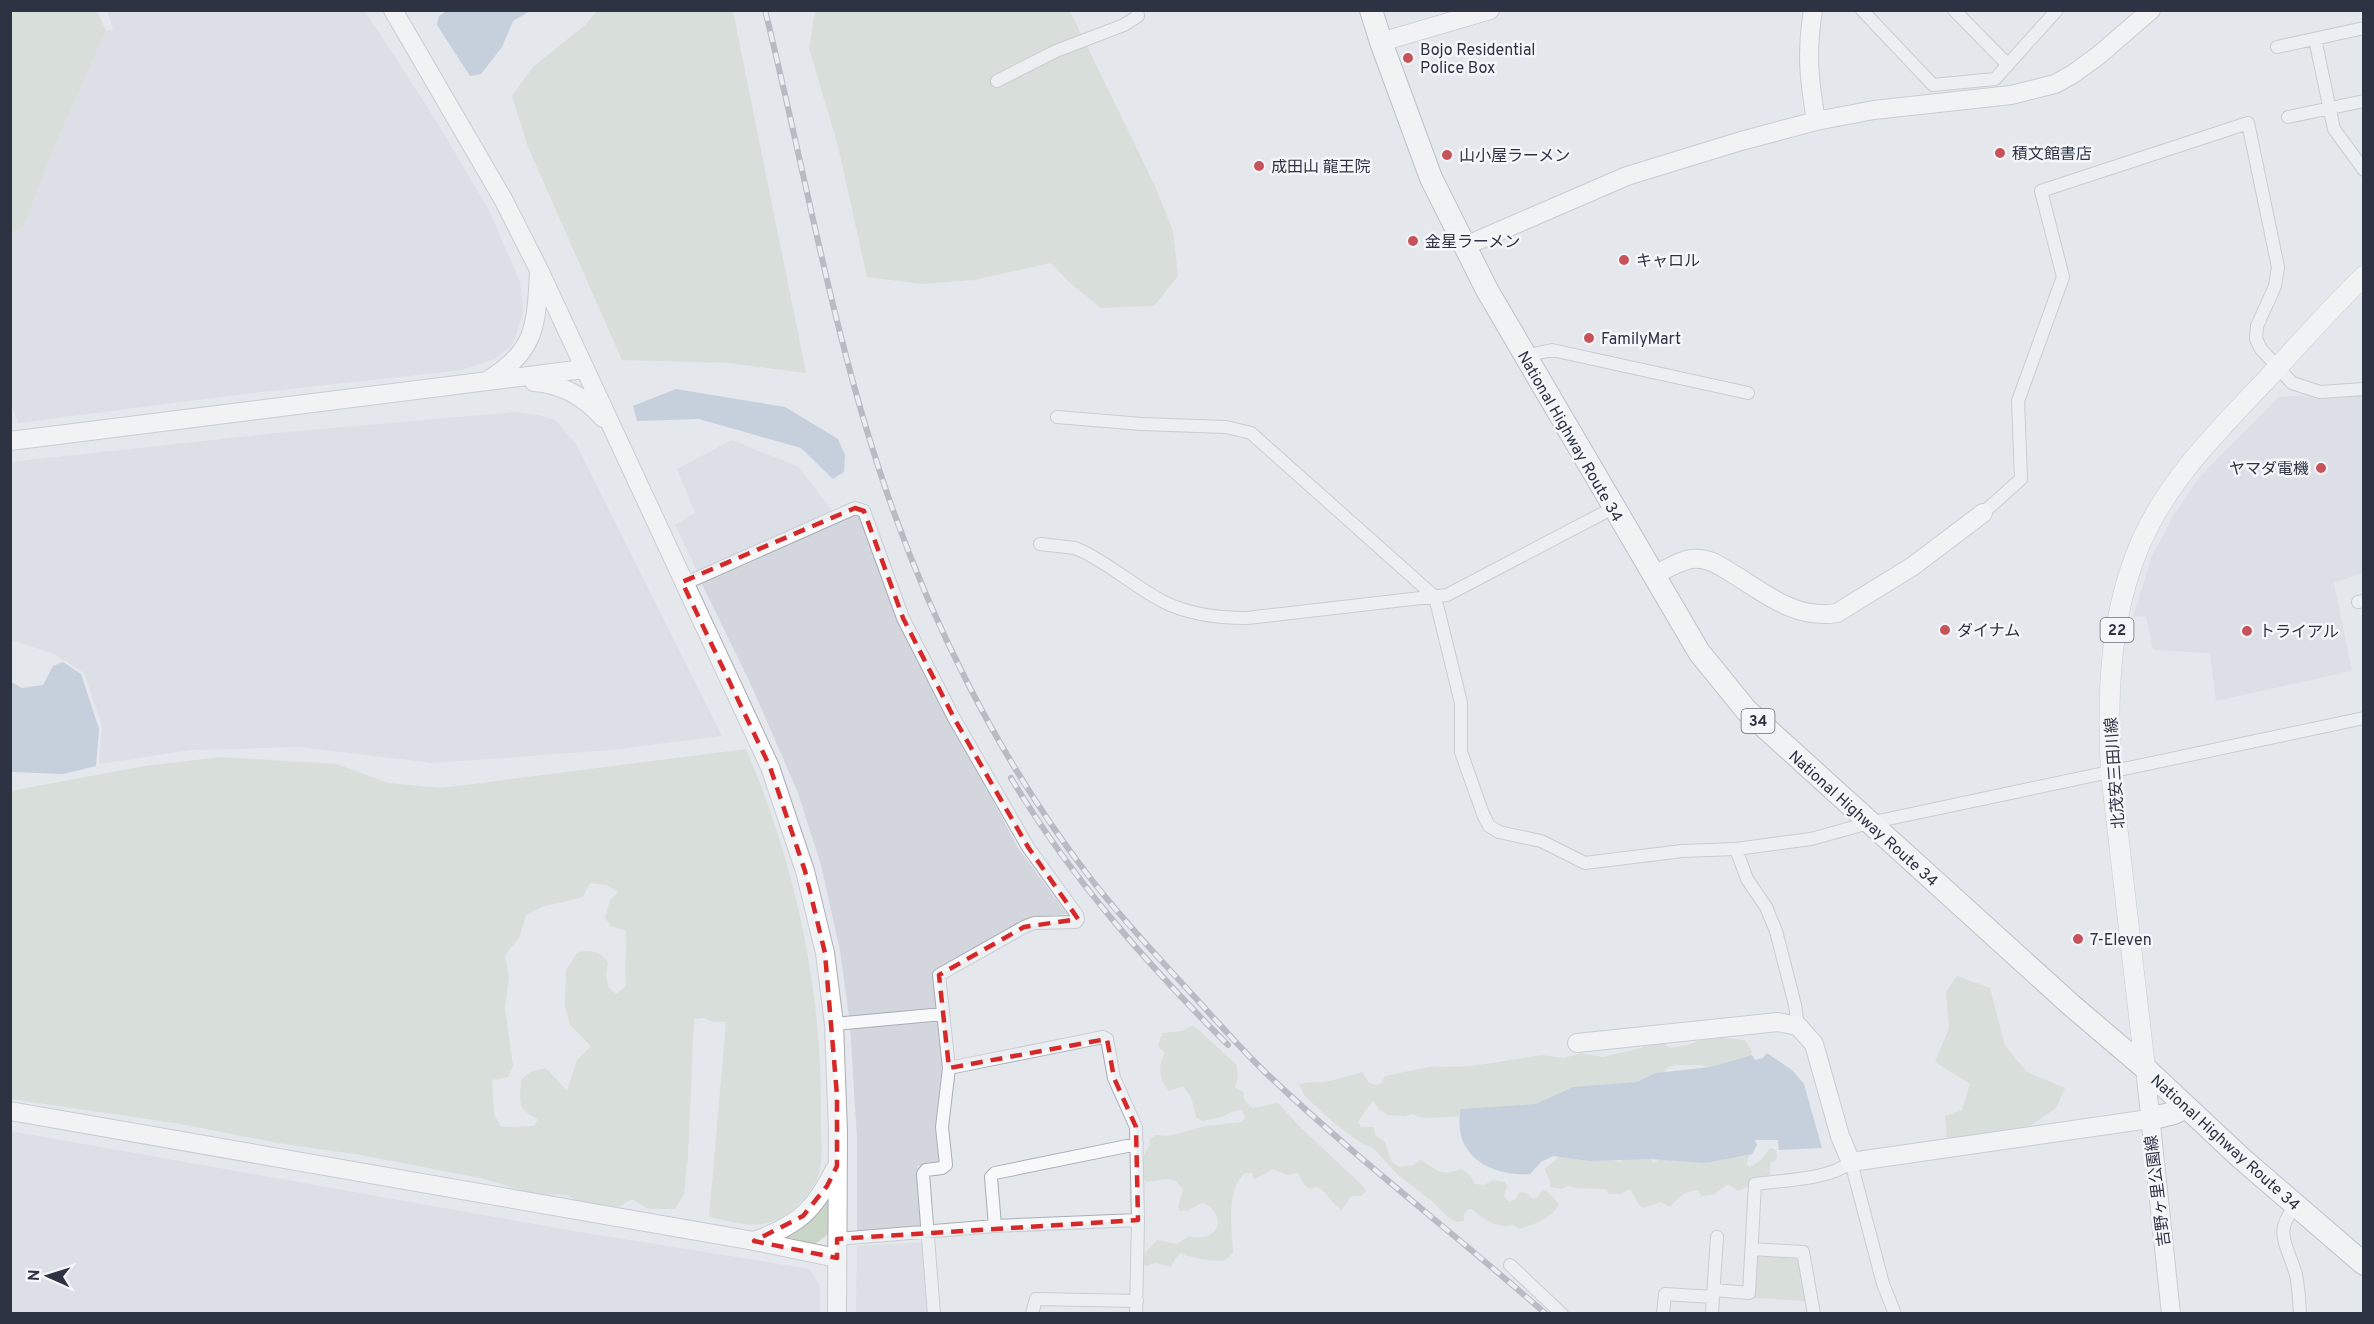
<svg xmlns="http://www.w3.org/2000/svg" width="2374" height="1324" font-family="Overpass,'Noto Sans JP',sans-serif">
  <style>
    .built { fill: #d3d6dd }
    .green { fill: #c9d5c6; fill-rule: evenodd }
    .water { fill: #a2b2c9 }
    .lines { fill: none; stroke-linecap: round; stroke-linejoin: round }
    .street-casing { stroke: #a9adb5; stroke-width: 14 }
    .secondary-casing { stroke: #a9adb5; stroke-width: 20 }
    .primary-casing { stroke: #a4aab7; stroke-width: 21 }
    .highway-casing { stroke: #8d93a1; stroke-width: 24 }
    .street { stroke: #f7f8fa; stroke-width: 12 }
    .secondary { stroke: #fff; stroke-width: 18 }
    .primary { stroke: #fff; stroke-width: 20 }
    .highway { stroke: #fff; stroke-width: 22 }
    .rail-casing { stroke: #7f8594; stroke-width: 6 }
    .rail { stroke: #f4f6f9; stroke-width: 4; stroke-dasharray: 11; stroke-linecap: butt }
    .marked { fill: none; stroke: #d62828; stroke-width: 4.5; stroke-dasharray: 12 8; stroke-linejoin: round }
    .poi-dot { fill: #c8525a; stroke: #f4f6f9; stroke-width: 2 }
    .labels { text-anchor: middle; stroke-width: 5; stroke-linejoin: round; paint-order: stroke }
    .shield { fill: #f4f6f9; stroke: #696e7a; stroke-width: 1.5 }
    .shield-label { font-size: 15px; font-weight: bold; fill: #2d3343 }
    .poi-label { font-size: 16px; fill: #2d3343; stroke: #f4f6f9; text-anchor: start }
    .street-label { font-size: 16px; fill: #2d3343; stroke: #f4f6f9 }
  </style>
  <rect width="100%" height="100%" fill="#e4e7eb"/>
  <!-- built -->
  <path class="built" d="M107,11H365L435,119L489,210L520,282L523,312L513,344L495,359L462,370L237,395L18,423L11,403V233L24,226L56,143L106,31L113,29Z
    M2363,393V573L2334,583L2352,671L2216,701L2210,653L2153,650L2146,616L2133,617L2152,556L2173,516L2200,477L2278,397Z
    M515,412L539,415L555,420L576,444L722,736L611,750L433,763L299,747L191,750L99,764L102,725L84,673L54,654L11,640V462L276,433Z
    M732,440L799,467L832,511L697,571L675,525L695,513L677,469Z
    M858,513L900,624L1018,848L1067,914L1032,917L933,973L937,1008L849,1017L840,951L821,865L798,793L752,687L701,582Z
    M939,1018L945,1065L940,1164L918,1166L922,1228L857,1233V1139L850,1026Z
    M10,1131L574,1231L810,1269L820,1286V1313H11Z
    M925,1242L929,1313L856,1314L857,1246Z"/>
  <!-- green -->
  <path class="green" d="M11,10L97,11L106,31L56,143L24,226L11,233Z
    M597,11H733L806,373L729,363L622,360L528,147L512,96L533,67L585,25Z
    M815,11H1070L1155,186L1173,231L1178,276L1154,306L1101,308L1070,283L1051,263L974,280L922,284L867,277L838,146L809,48Z
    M746,749C796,866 823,992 821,1121C821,1138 824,1164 817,1179C807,1199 786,1221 762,1224C745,1227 726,1220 709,1217L726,1022H714L704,1018L694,1019L688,1156L684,1194L675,1209H648L632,1199L619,1207L577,1201L567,1195L536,1194L480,1178L361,1155L278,1143L175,1123L11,1099L10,791L145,766L221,757L336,764L389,783L441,788ZM590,883L606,885L618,892L610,900L605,918L611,926L626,931C627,950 624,967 626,986L616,994L608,987L606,974L608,962C598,951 590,949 577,953L566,970L565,1006L570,1025L591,1046L577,1060L567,1091L546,1068L530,1072L521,1080C520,1103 516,1109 538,1119L534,1126L501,1127L494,1114L492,1080L508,1077L513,1065L505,1008L509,977L505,955L519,938L526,915L542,907L583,897Z
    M1957,976L1990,988L2005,1046L2027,1072L2065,1088L2056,1108L2024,1130L1947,1138L1945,1116L1962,1110L1970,1084L1935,1062L1949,1028L1946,992Z
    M1193,1025L1236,1064L1238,1075L1235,1088L1243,1092L1245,1101L1253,1108L1278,1103L1299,1126L1363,1186L1366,1191L1361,1196H1351L1342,1210C1331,1204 1328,1192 1317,1187L1310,1189L1304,1185L1298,1173L1288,1175L1273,1169L1254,1180L1252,1173H1245C1225,1190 1232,1230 1233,1253C1232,1254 1226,1260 1225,1260C1219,1263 1189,1258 1181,1253L1175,1259L1171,1267L1155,1263L1147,1266L1143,1264V1255L1157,1240L1177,1244L1190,1236C1214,1244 1232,1219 1203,1202L1189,1210L1180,1211L1178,1206L1183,1190L1176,1181L1168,1179L1146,1182C1137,1169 1142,1157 1150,1145L1149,1140L1156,1135L1168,1136L1206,1126L1242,1122L1245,1117L1242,1110C1231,1110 1227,1116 1218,1118C1212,1119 1209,1119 1203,1121L1196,1117L1191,1097L1183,1086L1169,1091C1159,1079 1157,1067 1165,1053L1158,1046L1162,1033L1182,1031Z
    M1714,1037L1745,1040L1752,1051L1749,1061L1715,1070L1701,1065H1675L1669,1067L1660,1076L1577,1099L1464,1116L1424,1118L1411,1114L1405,1116L1388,1115L1378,1109L1375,1103L1372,1101L1358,1122L1361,1127H1374L1375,1135L1385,1142L1391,1161L1399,1167L1413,1165L1421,1160C1440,1172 1438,1176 1462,1169L1470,1175L1475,1184L1484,1185L1493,1180L1505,1182L1507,1186L1504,1196L1509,1202L1516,1199L1520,1192L1526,1193L1533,1199L1538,1197L1540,1192L1546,1190L1559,1204C1551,1220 1535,1223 1520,1229L1512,1225C1497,1229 1483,1219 1472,1209H1468L1464,1214V1221L1457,1222L1449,1218L1434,1203L1397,1174L1373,1148L1361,1143L1334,1123L1305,1096L1299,1085C1307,1081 1314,1083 1323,1082C1336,1080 1349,1076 1362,1072L1369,1083L1376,1085L1381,1083L1385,1076L1429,1067L1473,1066L1541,1055L1564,1058L1581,1053L1603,1057L1641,1048L1651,1042L1665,1044L1670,1048C1686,1047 1698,1040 1714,1037Z
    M1770,1148L1776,1150L1777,1157L1775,1161L1770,1163V1174L1766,1178L1738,1191L1728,1184L1715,1194L1702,1196L1697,1190C1684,1192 1678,1197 1670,1207L1661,1202L1643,1208C1636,1204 1636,1195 1629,1189L1621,1194H1609L1605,1189L1576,1188L1568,1186L1561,1189L1550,1187V1181L1544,1169L1563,1154L1614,1155L1615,1161L1621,1162L1622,1154L1651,1157L1652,1162H1656L1660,1156L1751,1151L1746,1164L1750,1167L1760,1161Z
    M830,1193L829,1231L827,1235L815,1244L779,1239Z
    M1755,1255L1799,1256L1806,1301L1753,1298Z"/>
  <!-- water -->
  <path class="water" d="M448,10H530V11L513,21L502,47L481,74L470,76L437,25L439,16Z
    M676,389L785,407L838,439L845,455L844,472L833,479L801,448L699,419L637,421L633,406Z
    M63,662L81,674L99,729L96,766L63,774L11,772V682L22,688L43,685L53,666Z
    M1767,1053L1793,1071L1804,1084L1822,1148L1779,1150L1778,1140H1755L1757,1145L1752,1154L1705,1163L1651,1159L1590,1161L1553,1156L1541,1162L1530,1174C1490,1177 1451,1154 1461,1109L1536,1104L1573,1087L1637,1082L1656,1073L1711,1067L1752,1055L1755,1060L1763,1058Z"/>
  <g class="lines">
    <defs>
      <path id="street" d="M1862,10L1933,85L1995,79L2057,10
        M1954,10L2008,65
        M2315,39L2334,129L2364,170
        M2277,47L2364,28
        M997,81L1056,51L1124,25L1138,16L1137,10
        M2288,117L2364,101
        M1525,356L1552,350L1748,393
        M1057,417L1142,424L1226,427L1251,433L1435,597L1461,703V752L1483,814L1489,826L1499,832L1541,841L1585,863L1682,851L1736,849
        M1983,513L2021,479L2018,401L2063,277L2041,191L2248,123L2278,267L2275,286L2257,326L2256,339L2261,349L2292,383L2320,392L2364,389
        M1040,544L1075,548L1084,552C1112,566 1137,588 1164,602C1190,615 1219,618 1247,618L1447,595L1613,508
        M682,582L695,579L855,508L864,511L903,618L954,718L1028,847L1077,915L1078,919L1076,922L1034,923L1024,927L939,975L949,1068L942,1127L946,1165L942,1168L926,1170L923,1174L934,1314
        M2358,602L2364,601
        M834,1024L943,1014
        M1798,1026L1795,1005L1776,931L1766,907L1747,879L1736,849L1811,839L1869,823L2364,718
        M949,1068L1103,1037L1107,1039L1114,1078L1136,1127L1138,1220
        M2296,1205C2272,1233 2288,1245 2296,1275C2299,1288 2299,1301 2300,1314
        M995,1226L991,1177L995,1173L1137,1144
        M837,1239L995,1226L1138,1220L1136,1314
        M1752,1249L1803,1252L1814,1314
        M1510,1265L1562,1314
        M1714,1290L1749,1293L1755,1184C1783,1180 1829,1180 1851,1162L1883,1284L1895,1314
        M1713,1297L1717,1237
        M1032,1314L1036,1299L1137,1301
        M1663,1314L1665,1294L1713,1297L1712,1314"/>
      <path id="secondary" d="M393,10L503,199L539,270L770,767L805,871L825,953L834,1024L838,1132L837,1314
        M1813,10C1806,54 1809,78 1816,121
        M1381,42L1490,10
        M1465,246L1627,176L1741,141L1816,121L1874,110L2011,95L2055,84L2073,74L2099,55L2151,10
        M490,379C537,350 536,323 539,273
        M534,382C561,384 585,397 603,418
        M10,441L584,369
        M1653,576C1665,570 1678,561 1691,559C1707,557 1717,564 1730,572C1765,593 1795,620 1837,613L1913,566L1983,513
        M1577,1043L1778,1022L1798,1026L1814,1044L1840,1136L1851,1162L2149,1119
        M2145,1068L2171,1314
        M10,1111L754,1241L837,1258
        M754,1241C798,1225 814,1211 835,1169"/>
      <path id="primary" d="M2145,1068L2111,773C2107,701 2109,625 2135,557C2161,486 2216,433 2267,379C2299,344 2330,309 2364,276"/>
      <path id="highway" d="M1371,10L1381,42L1431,178L1487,290L1699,652L1746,710L2070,1004L2145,1068L2241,1158L2364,1264
        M2149,1119L2174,1113L2186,1107"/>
    </defs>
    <!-- street casing -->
    <use href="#street" class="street-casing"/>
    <!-- secondary casing -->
    <use href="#secondary" class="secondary-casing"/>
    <!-- primary casing -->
    <use href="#primary" class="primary-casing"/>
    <!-- highway casing -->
    <use href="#highway" class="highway-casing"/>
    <!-- street -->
    <use href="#street" class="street"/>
    <!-- secondary -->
    <use href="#secondary" class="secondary"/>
    <!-- primary -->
    <use href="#primary" class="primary"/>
    <!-- highway -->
    <use href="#highway" class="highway"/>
    <defs>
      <path id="rail" d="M765,10C803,163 830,319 879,469C926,614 998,759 1091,879C1122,919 1156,955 1190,992C1215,1019 1239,1047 1265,1072C1355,1158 1453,1232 1546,1314
        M1011,778C1070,877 1147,964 1228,1045"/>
    </defs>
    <!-- rail casing -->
    <use href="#rail" class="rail-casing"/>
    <!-- rail -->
    <use href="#rail" class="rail"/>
  </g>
  <!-- marked area -->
  <path d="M0 0H2374V1324H0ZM855,508L864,511L903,618L954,718L1028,847L1078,919L1024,927L939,975L949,1068L1107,1039L1114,1078L1136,1127L1138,1220L837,1239V1258L754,1241L803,1216L827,1186L837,1166V1095L825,953L805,871L770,767L682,582Z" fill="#e4e7eb" fill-opacity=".55" fill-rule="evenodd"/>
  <path class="marked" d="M855,508L864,511L903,618L954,718L1028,847L1078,919L1024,927L939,975L949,1068L1107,1039L1114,1078L1136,1127L1138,1220L837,1239V1258L754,1241L803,1216L827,1186L837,1166V1095L825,953L805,871L770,767L682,582Z"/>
  <!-- markers -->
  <g class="poi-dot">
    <circle cx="1408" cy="58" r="6"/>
    <circle cx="2000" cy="153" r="6"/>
    <circle cx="1447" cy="155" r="6"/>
    <circle cx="1259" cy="166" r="6"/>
    <circle cx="1413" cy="241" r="6"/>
    <circle cx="1624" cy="260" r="6"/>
    <circle cx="1589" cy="338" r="6"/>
    <circle cx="2321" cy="468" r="6"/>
    <circle cx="1945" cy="630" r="6"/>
    <circle cx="2247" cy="631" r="6"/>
    <circle cx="2078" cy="939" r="6"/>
  </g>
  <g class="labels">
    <!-- shield labels -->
    <g class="shield">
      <rect x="2100.5" y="618" width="33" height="24" rx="4.5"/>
      <rect x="1741.5" y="709" width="33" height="24" rx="4.5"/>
    </g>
    <g class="shield-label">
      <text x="2117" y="635">22</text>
      <text x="1758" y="726">34</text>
    </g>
    <!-- poi labels -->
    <g class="poi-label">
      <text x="1420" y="55">Bojo Residential<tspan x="1420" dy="18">Police Box</tspan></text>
      <text x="2012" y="159">積文館書店</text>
      <text x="1459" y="161">山小屋ラーメン</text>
      <text x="1271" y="172">成田山 龍王院</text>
      <text x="1425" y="247">金星ラーメン</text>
      <text x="1636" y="266">キャロル</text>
      <text x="1601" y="344">FamilyMart</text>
      <text x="2309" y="474" text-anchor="end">ヤマダ電機</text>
      <text x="1957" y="636">ダイナム</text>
      <text x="2259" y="637">トライアル</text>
      <text x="2090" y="945">7-Eleven</text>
    </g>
    <!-- street labels -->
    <g class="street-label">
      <text transform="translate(1571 436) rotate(60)" y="6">National Highway Route 34</text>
      <text transform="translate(2114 773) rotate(-94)" y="6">北茂安三田川線</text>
      <text transform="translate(1864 818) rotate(42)" y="6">National Highway Route 34</text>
      <text transform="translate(2226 1142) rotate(42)" y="6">National Highway Route 34</text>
      <text transform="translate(2157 1191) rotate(-97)" y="6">吉野ヶ里公園線</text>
    </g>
  </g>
  <!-- border -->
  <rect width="2374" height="1324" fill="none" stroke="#2d3343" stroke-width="24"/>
  <!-- north arrow -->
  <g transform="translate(48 1276) rotate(273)" stroke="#f4f6f9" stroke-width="4.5" paint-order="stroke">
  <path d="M0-4.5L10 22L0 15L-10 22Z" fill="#2d3343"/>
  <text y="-9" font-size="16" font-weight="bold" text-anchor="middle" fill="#2d3343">N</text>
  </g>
</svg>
